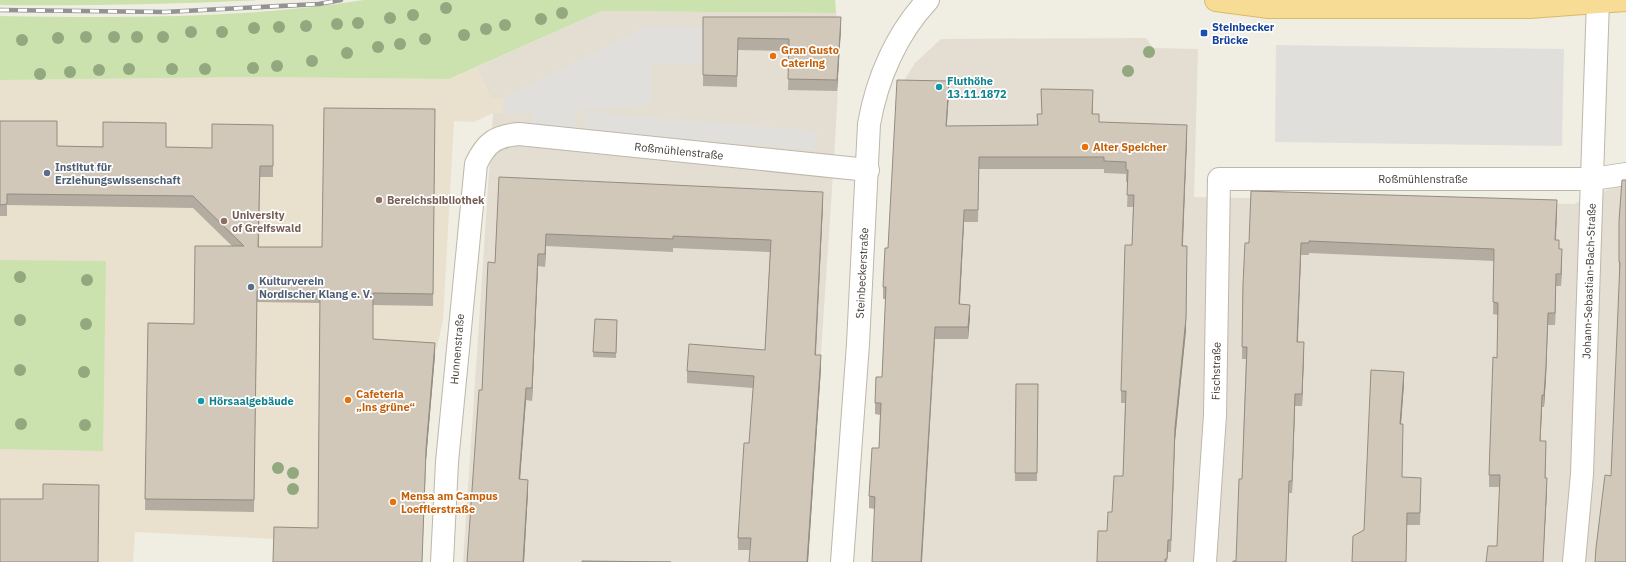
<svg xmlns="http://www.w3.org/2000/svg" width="1626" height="562" font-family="'IBM Plex Sans',sans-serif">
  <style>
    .residential { fill: #e4ded2 }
    .education { fill: #e9e1ce }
    .green { fill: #cbe2ae }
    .parking { fill: #e1dfdc }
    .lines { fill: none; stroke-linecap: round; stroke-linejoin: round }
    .minor-casing { stroke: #beb7aa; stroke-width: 24 }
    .major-casing { stroke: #dab968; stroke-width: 24 }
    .minor { stroke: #fff; stroke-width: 22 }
    .major { stroke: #f7dc96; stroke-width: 22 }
    .rail-casing { stroke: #939393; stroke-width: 4.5 }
    .rail { stroke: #fff; stroke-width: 3; stroke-dasharray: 9; stroke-linecap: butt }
    .tree { fill: #92a87e }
    .wall { fill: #b4aca0 }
    .shaded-wall { fill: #928c82 }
    .building { fill: #d1c8ba; stroke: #928c82 }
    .transit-dot { fill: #1a4fb4; stroke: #fff; stroke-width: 1.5 }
    .food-dot { fill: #e8710a; stroke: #fff; stroke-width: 1.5 }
    .culture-dot { fill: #0f9aa8; stroke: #fff; stroke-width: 1.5 }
    .service-dot { fill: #5c6f8a; stroke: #fff; stroke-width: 1.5 }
    .education-dot { fill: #8d6e63; stroke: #fff; stroke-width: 1.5 }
    .labels { text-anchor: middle; stroke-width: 3.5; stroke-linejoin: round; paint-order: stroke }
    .transit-label { font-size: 11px; font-weight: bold; fill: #164399; stroke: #fff; text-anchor: start }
    .food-label { font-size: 11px; font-weight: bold; fill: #c56008; stroke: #fff; text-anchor: start }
    .culture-label { font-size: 11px; font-weight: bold; fill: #0d838f; stroke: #fff; text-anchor: start }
    .street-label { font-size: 11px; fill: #423c34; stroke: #fff }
    .service-label { font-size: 11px; font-weight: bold; fill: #4e5e75; stroke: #fff; text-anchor: start }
    .education-label { font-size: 11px; font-weight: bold; fill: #785e54; stroke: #fff; text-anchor: start }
  </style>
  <rect width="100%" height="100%" fill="#f0ede3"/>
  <!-- residential -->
  <path class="residential" d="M602,11L836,13L841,28L835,144L807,562H463L493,113H503L490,98L477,67Z
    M1146,38L1153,48L1198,49L1194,197L1574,204L1610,189L1626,187V562H872L875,509L869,508L870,501L878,460L897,92L915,63L941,39Z"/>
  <!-- education -->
  <path class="education" d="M477,67L490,98H503V113H493L474,122L454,121L443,321L435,355L426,460L422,562L274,539L135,532L133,562H0V80L254,77L449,79Z"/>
  <!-- green -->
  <path class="green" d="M0,0H259C173,4 87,6 0,5Z
    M364,0H835L836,13L602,11L449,79L254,77L0,80V16C119,18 246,19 364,0Z
    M0,260L106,261L103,451L0,449Z"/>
  <!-- parking -->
  <path class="parking" d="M645,27L703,28V64H652L651,104L577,111L575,129L532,125V113H503V98Z
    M1276,45L1564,49L1562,146L1275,142Z
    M586,112L817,131L815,150L584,130Z"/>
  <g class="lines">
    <defs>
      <path id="minor" d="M442,562L447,462L476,164C486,143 495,136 519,134L868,170
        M842,562L858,344L869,124C877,79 896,34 928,0
        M1205,562L1215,415L1219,179H1593L1626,174
        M1574,562L1582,474L1598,0"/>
      <path id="major" d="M1216,0L1269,7H1529L1626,0"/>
    </defs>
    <!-- minor casing -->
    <use href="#minor" class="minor-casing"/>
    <!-- major casing -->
    <use href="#major" class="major-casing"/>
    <!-- minor -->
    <use href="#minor" class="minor"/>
    <!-- major -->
    <use href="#major" class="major"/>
    <defs>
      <path id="rail" d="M0,10L165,12L319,4L341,0"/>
    </defs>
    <!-- rail casing -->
    <use href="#rail" class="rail-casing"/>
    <!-- rail -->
    <use href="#rail" class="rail"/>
  </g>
  <!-- trees -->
  <g class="tree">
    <circle cx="446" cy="8" r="6"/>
    <circle cx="562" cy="13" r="6"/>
    <circle cx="413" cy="15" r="6"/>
    <circle cx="390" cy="18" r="6"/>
    <circle cx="541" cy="19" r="6"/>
    <circle cx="358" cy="23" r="6"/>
    <circle cx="337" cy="24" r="6"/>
    <circle cx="505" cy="25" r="6"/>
    <circle cx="306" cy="26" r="6"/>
    <circle cx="279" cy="27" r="6"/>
    <circle cx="254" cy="28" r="6"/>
    <circle cx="486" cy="29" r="6"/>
    <circle cx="191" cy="32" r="6"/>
    <circle cx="222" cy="32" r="6"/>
    <circle cx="464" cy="35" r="6"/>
    <circle cx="86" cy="37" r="6"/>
    <circle cx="114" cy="37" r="6"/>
    <circle cx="137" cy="37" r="6"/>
    <circle cx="163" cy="37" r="6"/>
    <circle cx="58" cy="38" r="6"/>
    <circle cx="425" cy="39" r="6"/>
    <circle cx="22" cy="40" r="6"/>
    <circle cx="400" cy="44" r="6"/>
    <circle cx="378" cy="47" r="6"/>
    <circle cx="1149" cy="52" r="6"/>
    <circle cx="347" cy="53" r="6"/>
    <circle cx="312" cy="61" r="6"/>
    <circle cx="277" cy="66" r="6"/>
    <circle cx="253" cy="68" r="6"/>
    <circle cx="129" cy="69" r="6"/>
    <circle cx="172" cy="69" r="6"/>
    <circle cx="205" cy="69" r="6"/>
    <circle cx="99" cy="70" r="6"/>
    <circle cx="1128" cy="71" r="6"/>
    <circle cx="70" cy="72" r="6"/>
    <circle cx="40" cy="74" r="6"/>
    <circle cx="20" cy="277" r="6"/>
    <circle cx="87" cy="280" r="6"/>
    <circle cx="20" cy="320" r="6"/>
    <circle cx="86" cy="324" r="6"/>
    <circle cx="20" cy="370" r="6"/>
    <circle cx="84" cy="372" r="6"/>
    <circle cx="21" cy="424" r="6"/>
    <circle cx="85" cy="425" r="6"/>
    <circle cx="278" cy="468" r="6"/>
    <circle cx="293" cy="473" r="6"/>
    <circle cx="293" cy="489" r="6"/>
  </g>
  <!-- wall -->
  <path class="wall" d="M703,17L841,28L837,91L788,90L789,51L738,50L737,87L703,86Z
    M1041,89L1093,102V114L1099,122L1187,137L1183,246L1186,330L1175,440L1171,552H1168L1167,562H1097L1107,531L1112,512L1123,476L1125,403H1121V391L1132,245L1133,207H1127L1128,182H1126V174L1104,173V169H979L978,222H964V224L960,304L970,317L968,339H935L875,509L869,508V496L879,448L880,415L875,414V403L882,377L886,299H883V287L888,248L949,93L946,126L1037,125V114H1042Z
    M435,109L433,306L373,305V339L435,355L426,460L318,528L320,303L257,302L254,512L145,510L148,323L194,324L232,246L193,208L7,205V216H0V121L57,146L212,148L273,125V177H260L259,247H322Z
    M499,177L823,204L816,355L821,368L808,562H749L750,550H738V538L749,443L753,388L687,383V371L765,350L770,252L673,248V252L546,246L545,267L538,266L532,401L526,400L520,479L528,492L524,562H467L482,390L495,263Z
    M1626,180L1611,476L1620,274H1619V221Z
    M1557,211L1556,240L1562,261L1561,286H1556L1555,325H1548L1546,378L1544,407H1542L1540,441L1546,453L1545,478L1547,490L1543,562H1486L1497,546L1500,487H1489V475L1497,358L1498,315L1493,314L1494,261L1309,253V255H1301L1298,342L1304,354L1302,406H1295L1292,493H1289L1286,562H1233L1236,561L1242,479L1246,359H1242L1243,284L1249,243Z
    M595,319L617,320L616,358L593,357Z
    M1016,384H1038L1037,481H1015Z
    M1404,384L1401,424L1402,477L1421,490L1420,525H1407L1364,530Z"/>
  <!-- shaded-wall -->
  <path class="shaded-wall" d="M841,17V28L837,91V80Z
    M949,81V93L946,138V126Z
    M1187,125V137L1182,258V246Z
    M823,192V204L815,367V355Z
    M1557,200V211L1555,251V240Z
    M964,210V222L959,316V304Z
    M546,234V246L545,267V254Z
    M1301,243V255L1297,354V342Z
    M1187,246L1186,330L1175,440L1171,552L1175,428Z
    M1562,249V261L1561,286V274Z
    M538,254V266L532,401V388Z
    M1556,274V286L1555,325V313Z
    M970,305V317L968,339V327Z
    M1548,313L1546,378L1544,407V395Z
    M935,327V339L922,562H921Z
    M1304,342V354L1302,406V394Z
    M435,343V355L426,460L422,562L426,449Z
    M821,355V368L808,562H807Z
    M1404,372V384L1400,436V424Z
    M526,388V400L519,492V479Z
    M1295,394V406L1292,493V481Z
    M1542,395V407L1540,453V441Z
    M1546,441V453L1545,490V478Z
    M1547,478V490L1543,562Z
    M528,480V492L524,562H523Z"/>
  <!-- building -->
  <path class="building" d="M703,17H841L837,80L788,79L789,39L738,38L737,76L703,75Z
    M897,80L949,81L946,126L1038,125L1037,114H1042L1041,89L1093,90L1092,114H1099V122L1187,125L1182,246H1187L1186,318L1175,428L1171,540H1168L1167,559H1165V562H1097L1098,531H1107L1108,512H1112L1114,476H1123L1126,391H1121L1125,245H1132L1134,195H1127L1128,170H1126V162L1104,161V157H979L978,210H964V212L959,304L970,305L968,327H935L921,562H872L875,497L869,496L872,448H879L881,403H875L876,377H882L886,287H883L885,248H888Z
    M324,108L435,109L433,294L373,293V339L435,343L426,449L422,562H273L274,527L318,528L320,292L257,291L254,500L145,499L148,323L194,324L195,246H244L193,196L7,194V204L0,205V121H57V146L103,147V122L166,123V147L212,148V124L273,125V166H260L258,247H322Z
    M499,177L823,192L815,355H821L807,562H749L751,538H738L744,443H749L754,376L687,371L689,344L765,350L771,240L673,236V239L546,234L545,254H538L532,388H526L519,479L528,480L523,562H467L479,390H482L488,262L495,263Z
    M1622,180H1626V562H1595L1596,548L1605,475L1611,476L1620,262H1619V221Z
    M1251,191L1557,200L1555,240H1559V249H1562L1561,274H1556L1555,313H1548L1546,366L1544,395H1542L1540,441H1546L1545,478H1547L1543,562H1486L1488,546H1497L1500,475H1489L1493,357L1497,358L1498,303L1493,302L1494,249L1309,241V243H1301L1297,342H1304L1302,394H1295L1292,481H1289L1286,562H1233V561H1236L1239,479H1242L1247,347H1242L1243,284L1245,243H1249Z
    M595,319L617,320L616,353L593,352Z
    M1371,370L1404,372L1400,424H1403L1402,477L1421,478L1420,513H1407L1406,562H1352L1353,536L1364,530Z
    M1016,384H1038L1037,473H1015Z
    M43,484L99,485L98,562H0V499H43Z
    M582,561L671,562H582Z"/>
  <!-- markers -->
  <rect class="transit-dot" x="1200" y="29" width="8" height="8" rx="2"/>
  <g class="food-dot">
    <circle cx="773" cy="56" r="4"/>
    <circle cx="1085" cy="147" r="4"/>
    <circle cx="348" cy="400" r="4"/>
    <circle cx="393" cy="502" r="4"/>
  </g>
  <g class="culture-dot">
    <circle cx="939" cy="87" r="4"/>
    <circle cx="201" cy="401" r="4"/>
  </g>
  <g class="service-dot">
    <circle cx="47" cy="173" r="4"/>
    <circle cx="251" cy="287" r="4"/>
  </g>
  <g class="education-dot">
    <circle cx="379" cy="200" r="4"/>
    <circle cx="224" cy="221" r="4"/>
  </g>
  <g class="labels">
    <!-- transit labels -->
    <g class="transit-label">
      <text x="1212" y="31">Steinbecker<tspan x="1212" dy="13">Brücke</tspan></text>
    </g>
    <!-- food labels -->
    <g class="food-label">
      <text x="781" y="54">Gran Gusto<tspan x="781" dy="13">Catering</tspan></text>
      <text x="1093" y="151">Alter Speicher</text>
      <text x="356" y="398">Cafeteria<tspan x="356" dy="13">„ins grüne“</tspan></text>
      <text x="401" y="500">Mensa am Campus<tspan x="401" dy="13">Loefflerstraße</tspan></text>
    </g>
    <!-- culture labels -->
    <g class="culture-label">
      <text x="947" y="85">Fluthöhe<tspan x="947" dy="13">13.11.1872</tspan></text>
      <text x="209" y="405">Hörsaalgebäude</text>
    </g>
    <!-- street labels -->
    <g class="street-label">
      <text transform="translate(679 151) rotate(6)" y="4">Roßmühlenstraße</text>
      <text x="1423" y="183">Roßmühlenstraße</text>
      <text transform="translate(862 273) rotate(-87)" y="4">Steinbeckerstraße</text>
      <text transform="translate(1589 281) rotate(-88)" y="4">Johann-Sebastian-Bach-Straße</text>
      <text transform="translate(457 349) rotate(-85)" y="4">Hunnenstraße</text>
      <text transform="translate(1216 371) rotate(-89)" y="4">Fischstraße</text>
    </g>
    <!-- service labels -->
    <g class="service-label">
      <text x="55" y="171">Institut für<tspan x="55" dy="13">Erziehungswissenschaft</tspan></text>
      <text x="259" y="285">Kulturverein<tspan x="259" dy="13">Nordischer Klang e. V.</tspan></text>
    </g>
    <!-- education labels -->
    <g class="education-label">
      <text x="387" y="204">Bereichsbibliothek</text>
      <text x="232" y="219">University<tspan x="232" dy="13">of Greifswald</tspan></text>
    </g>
  </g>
</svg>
